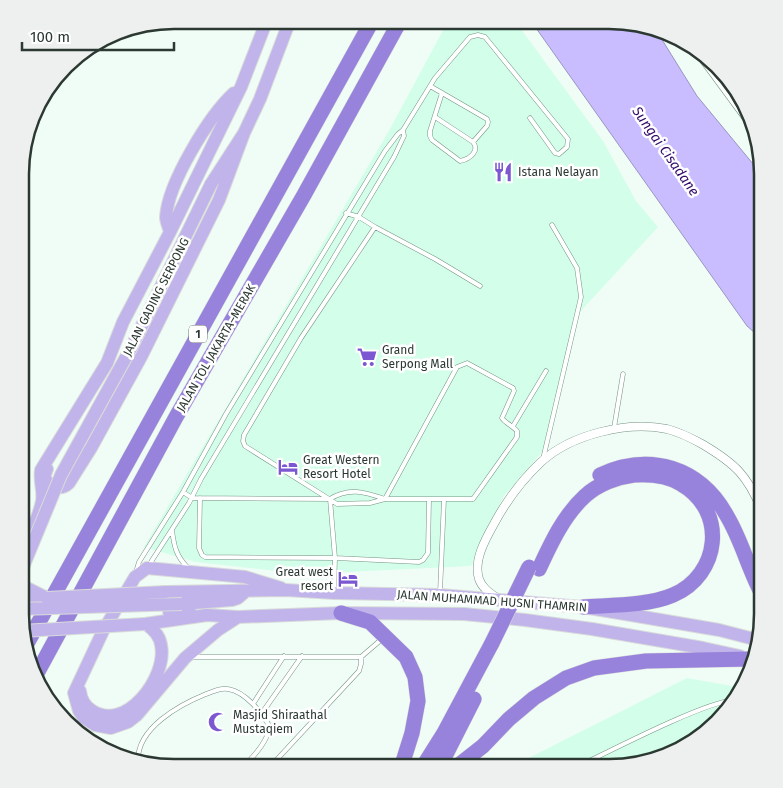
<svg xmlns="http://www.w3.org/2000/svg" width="783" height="788" font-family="'Fira Sans',sans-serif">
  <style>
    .built { fill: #d3fee9 }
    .water { fill: #c9bcff; stroke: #9a95c2 }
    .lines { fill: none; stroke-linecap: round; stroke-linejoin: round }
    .lane-casing { stroke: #749384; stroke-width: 5 }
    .street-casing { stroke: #749384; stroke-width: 9 }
    .primary-casing { stroke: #d9dbda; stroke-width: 14 }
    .highway-casing { stroke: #d9dbda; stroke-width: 16 }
    .lane { stroke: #fff; stroke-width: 4 }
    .street { stroke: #fff; stroke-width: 8 }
    .primary { stroke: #c1b4ea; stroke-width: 12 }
    .highway { stroke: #9782dc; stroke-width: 15 }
    .primary-bridge-casing { stroke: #d9dbda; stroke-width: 14; stroke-linecap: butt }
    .highway-bridge-casing { stroke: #d9dbda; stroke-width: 16; stroke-linecap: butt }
    .primary-bridge { stroke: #c1b4ea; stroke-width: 12 }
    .highway-bridge { stroke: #9782dc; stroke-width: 15 }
    .labels { text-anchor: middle; stroke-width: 5; stroke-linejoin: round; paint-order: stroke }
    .shield { fill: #fff; stroke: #6b7470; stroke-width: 1 }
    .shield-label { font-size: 11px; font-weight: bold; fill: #2b3932 }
    .poi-label { font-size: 12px; fill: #2b3932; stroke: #fff; text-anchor: start }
    .street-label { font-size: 12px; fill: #2b3932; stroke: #fff }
    .water-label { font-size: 14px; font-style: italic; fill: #32096a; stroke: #fff }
    .rim { fill: none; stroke: #2b3932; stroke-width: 2.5 }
  </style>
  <rect width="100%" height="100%" fill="#f0fdf6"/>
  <!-- built -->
  <path class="built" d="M448,21H515L603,141L636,201L658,227L579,313L543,451L504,496L471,566L303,574L196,562L144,547L390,129Z
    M687,678L743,688L703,736L659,760L619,768H509Z"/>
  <!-- water -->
  <path class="water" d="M531,21H629L656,30L697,96L763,176V340L747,326Z"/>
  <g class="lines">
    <defs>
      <path id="lane" d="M430,86L487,119L488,122L487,126L473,142
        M435,117L473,142C480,151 470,159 460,161L432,140L430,136V131L442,93
        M346,213L359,217L375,227L301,338L244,435L243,441L245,446L337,504L370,503L385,499H473L517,437V431C513,426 505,423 502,418L514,391L513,388L467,363L457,367L385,499
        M375,227L435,259L480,286
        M513,426L546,371
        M614,428L623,374
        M543,459L581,297L577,268L552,225
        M183,492L192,498L330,499C349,487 365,492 385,499
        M200,498L199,548L202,555L205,557L335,558L419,562L423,560L428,553L429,499
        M330,499L335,558L334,592
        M172,530C174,546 176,556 188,568
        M149,565L189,503L201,479L394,157L404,136L403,130
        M136,572L139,562L183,492L226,414L385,151L398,134L403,130L435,78L470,37L478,35L485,37L568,139L567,147L559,154L555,153L530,118
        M440,593L444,499
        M192,657H361L382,639
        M253,704L284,656
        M262,713L302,656
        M138,761C137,728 179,705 206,694C213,692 220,687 228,689C246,692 262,713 270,727C266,744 254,755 243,768
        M269,768L359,671L361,664V657
        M575,768C602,755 712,698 733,701"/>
      <path id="street" d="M695,48L756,131
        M497,598C490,593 482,588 479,579C473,560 486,538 495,522C507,500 523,479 541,462C572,434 627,421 667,429C679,432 691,438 702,444C736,464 748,476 763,513"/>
      <path id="primary" d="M211,184L244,133L260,99L290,20
        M170,232C169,228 166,222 166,217C168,183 209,116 234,93
        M47,469L44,477C49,487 61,491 69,483L91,448L141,357L219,200L244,133
        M24,549C30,534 39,517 42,501C44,491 39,481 41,470L107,363L123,322L170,232L241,87L267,20
        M21,585L47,598
        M165,592L286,590L334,593L440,595L500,600L583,607L637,616L719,630L758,640
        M20,599L42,598
        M182,604L232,600L238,598L245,592
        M169,612H190
        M238,617L218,630L185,658L137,715L128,722L111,728L95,725L84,718L79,711L74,693L103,631L135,577L147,568L245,577L281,588
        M145,624L207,615L238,617L341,613L464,614L525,620L592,629L703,648L740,656
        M80,691C81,699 84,705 91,710C125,734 168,677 161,645C160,636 153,629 146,624"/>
      <path id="highway" d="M600,475C650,452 700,467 727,516C742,541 749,571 763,596
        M539,569C551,543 564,515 585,496C598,484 617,477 634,475C650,474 667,475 681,484C728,511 720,575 673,595C648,606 610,605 583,607
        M341,613L370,622L406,657L415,677L418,701L412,733L401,768
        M25,647L372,21
        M35,677L176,417L304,195L400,21
        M422,768L444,733L492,643
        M439,768L474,699
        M455,768L483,746L509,719L534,698L566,678L594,668L646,661L750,659"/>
    </defs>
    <!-- lane casing -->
    <use href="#lane" class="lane-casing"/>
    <!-- street casing -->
    <use href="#street" class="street-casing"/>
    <!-- primary casing -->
    <use href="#primary" class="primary-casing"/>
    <!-- highway casing -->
    <use href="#highway" class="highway-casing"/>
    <!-- lane -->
    <use href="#lane" class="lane"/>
    <!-- street -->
    <use href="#street" class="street"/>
    <!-- primary -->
    <use href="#primary" class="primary"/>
    <!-- highway -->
    <use href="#highway" class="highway"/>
    <defs>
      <path id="primary-bridge" d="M21,572L61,475L131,348L211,184
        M47,598L165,592
        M20,609L182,604
        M22,631L145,624"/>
      <path id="highway-bridge" d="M492,643L529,567"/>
    </defs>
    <!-- primary-bridge casing -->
    <use href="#primary-bridge" class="primary-bridge-casing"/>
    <!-- highway-bridge casing -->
    <use href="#highway-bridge" class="highway-bridge-casing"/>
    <!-- primary-bridge -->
    <use href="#primary-bridge" class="primary-bridge"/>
    <!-- highway-bridge -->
    <use href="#highway-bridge" class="highway-bridge"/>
  </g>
  <!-- icons -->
  <defs>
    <symbol id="restaurant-bare" viewBox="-9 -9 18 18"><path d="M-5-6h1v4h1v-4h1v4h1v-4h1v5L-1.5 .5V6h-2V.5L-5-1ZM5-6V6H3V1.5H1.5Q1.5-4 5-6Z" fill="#7b57d1" stroke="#fff" stroke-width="2.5" paint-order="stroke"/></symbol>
    <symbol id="supermarket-bare" viewBox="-9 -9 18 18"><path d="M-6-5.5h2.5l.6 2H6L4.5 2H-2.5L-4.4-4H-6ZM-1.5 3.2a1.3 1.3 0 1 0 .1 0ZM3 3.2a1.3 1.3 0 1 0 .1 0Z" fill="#7b57d1" stroke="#fff" stroke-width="2.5" paint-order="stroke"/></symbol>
    <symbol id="hotel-bare" viewBox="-9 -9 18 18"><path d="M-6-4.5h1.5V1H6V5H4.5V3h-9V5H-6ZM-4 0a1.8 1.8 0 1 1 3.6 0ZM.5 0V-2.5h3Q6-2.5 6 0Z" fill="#7b57d1" stroke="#fff" stroke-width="2.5" paint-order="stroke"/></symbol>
    <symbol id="mosque-bare" viewBox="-9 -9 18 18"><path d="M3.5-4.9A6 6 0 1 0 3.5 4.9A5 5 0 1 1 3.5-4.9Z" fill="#7b57d1" stroke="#fff" stroke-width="2.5" paint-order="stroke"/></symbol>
  </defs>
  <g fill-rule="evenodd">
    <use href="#restaurant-bare" x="489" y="158" width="28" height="28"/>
    <use href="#supermarket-bare" x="353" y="343" width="28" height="28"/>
    <use href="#hotel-bare" x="274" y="453" width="28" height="28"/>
    <use href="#hotel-bare" x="334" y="565" width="28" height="28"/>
    <use href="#mosque-bare" x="204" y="708" width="28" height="28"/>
  </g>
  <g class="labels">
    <!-- shield labels -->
    <rect class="shield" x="189" y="325.5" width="18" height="17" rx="4"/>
    <g class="shield-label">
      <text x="198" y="338">1</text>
    </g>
    <!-- poi labels -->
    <g class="poi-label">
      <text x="518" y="176">Istana Nelayan</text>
      <text x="382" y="354">Grand<tspan x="382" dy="14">Serpong Mall</tspan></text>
      <text x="303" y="464">Great Western<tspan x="303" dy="14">Resort Hotel</tspan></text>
      <text x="333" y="576" text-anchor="end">Great west<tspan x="333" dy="14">resort</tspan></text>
      <text x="233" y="719">Masjid Shiraathal<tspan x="233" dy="14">Mustaqiem</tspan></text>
    </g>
    <!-- street labels -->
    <g class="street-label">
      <text transform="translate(156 297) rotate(-63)" y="4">JALAN GADING SERPONG</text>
      <text transform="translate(216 348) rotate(-60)" y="4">JALAN TOL JAKARTA–MERAK</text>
      <text transform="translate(492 601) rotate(4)" y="4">JALAN MUHAMMAD HUSNI THAMRIN</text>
    </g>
    <!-- water labels -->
    <g class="water-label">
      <text transform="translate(666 151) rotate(55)" y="5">Sungai Cisadane</text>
    </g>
  </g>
  <!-- crop -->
  <path d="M0 0H783V788H0ZM174 29H609A145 145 0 0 1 754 174V614A145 145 0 0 1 609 759H174A145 145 0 0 1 29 614V174A145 145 0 0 1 174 29Z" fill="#eeefef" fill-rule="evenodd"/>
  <path class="rim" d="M174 29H609A145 145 0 0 1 754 174V614A145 145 0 0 1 609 759H174A145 145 0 0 1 29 614V174A145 145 0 0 1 174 29Z"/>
  <!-- scale -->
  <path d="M22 42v8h152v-8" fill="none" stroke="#2b3932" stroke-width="2.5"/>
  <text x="30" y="42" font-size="15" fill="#2b3932" stroke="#ffffff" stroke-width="4" paint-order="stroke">100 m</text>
</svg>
